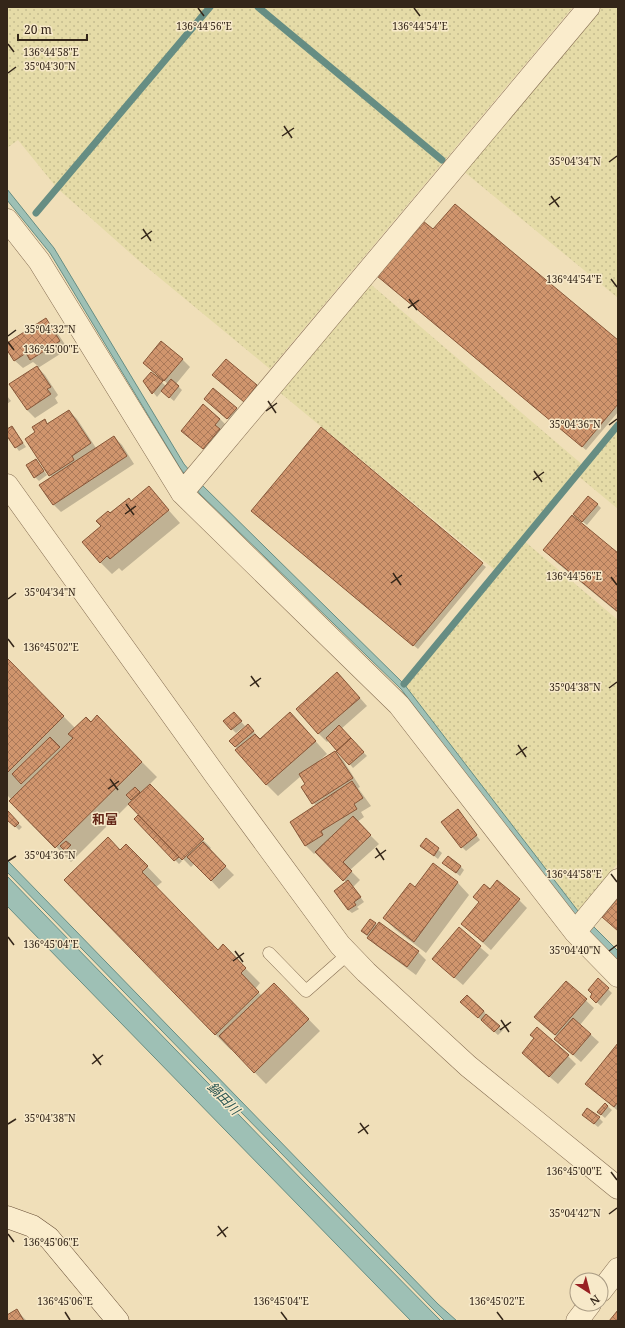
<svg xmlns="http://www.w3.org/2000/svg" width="625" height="1328" font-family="'Noto Serif','Noto Sans JP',serif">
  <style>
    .farmland { fill: url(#farmland-dots) }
    .water { fill: #9ec0b5; stroke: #668d83 }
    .shadow { fill: #0003 }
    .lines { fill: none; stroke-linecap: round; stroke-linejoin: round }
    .stream { stroke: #668d83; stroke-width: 7 }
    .building { fill: url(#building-cross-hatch); stroke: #875638 }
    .service-casing { stroke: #866e53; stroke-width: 13 }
    .minor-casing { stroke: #866e53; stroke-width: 23 }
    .tertiary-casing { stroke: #866e53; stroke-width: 23 }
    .secondary-casing { stroke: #684f37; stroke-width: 23 }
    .service { stroke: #faeccc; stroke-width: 12 }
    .minor { stroke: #faeccc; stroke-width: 22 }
    .tertiary { stroke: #faeccc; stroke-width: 22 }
    .secondary { stroke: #faeccc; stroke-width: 22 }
    .ticks { fill: none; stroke: #342619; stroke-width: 1.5 }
    .labels { text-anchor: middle; stroke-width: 3; stroke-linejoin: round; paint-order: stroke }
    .neighbourhood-label { font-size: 13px; font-weight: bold; fill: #632617; stroke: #f7e9c9 }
    .water-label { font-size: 13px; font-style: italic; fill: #285552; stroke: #f7e9c9 }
    .ticks-label { font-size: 10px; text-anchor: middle; fill: #342619; stroke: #f7e9c9; stroke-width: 3; stroke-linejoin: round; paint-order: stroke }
  </style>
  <defs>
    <pattern id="farmland-dots" width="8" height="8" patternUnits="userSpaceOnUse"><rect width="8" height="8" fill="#e5dba7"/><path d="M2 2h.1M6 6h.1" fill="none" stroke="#c5bc8f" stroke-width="1.8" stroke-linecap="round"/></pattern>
    <pattern id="building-cross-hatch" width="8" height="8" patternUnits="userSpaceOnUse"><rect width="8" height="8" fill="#d0956d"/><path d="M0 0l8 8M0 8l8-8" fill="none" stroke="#aa7959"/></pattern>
  </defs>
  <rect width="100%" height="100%" fill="#f0dfb9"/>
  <!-- farmland -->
  <path class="farmland" d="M7,7H573L270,369L138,260L57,188L18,140L7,148Z
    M597,7H618V298L462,170Z
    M368,282L584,466L618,425V509L577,475L523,540L618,620V863L578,911L404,684L496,571L278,391Z"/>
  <!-- water -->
  <path class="water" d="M7,189L54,248L184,464L200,483L404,684L578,911L618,951V961L573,915L401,689L200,494L180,468L50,253L7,200Z
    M7,860L438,1304L457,1321H445L433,1309L7,872Z
    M7,876L306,1184L441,1321H411L7,906Z"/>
  <!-- shadow -->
  <path class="shadow" d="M382,280L618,341V412L586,450Z
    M46,320L54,328L68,349L38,368L45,375L58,395L55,398L58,403L35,418L27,410L11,384L38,366L33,362L23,368L14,360L7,348V344Z
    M182,359L190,367L176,384L182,390L174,401L162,391L157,397L144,381L151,373L166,386L168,384L144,363Z
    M226,360L265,394L252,409L213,375Z
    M7,396L11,401L7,404Z
    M209,403L236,408L240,412L232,422Z
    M69,411L77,419L96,448L114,437L122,445L134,464L61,512L53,504L52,477L50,475L37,432L45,421L48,424Z
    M220,419L228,427L212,456L191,438Z
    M12,427L26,447L19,451L7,435V431Z
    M36,460L47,475L39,481L35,477Z
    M149,488L180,523L122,571L119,568L112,574L100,562L102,527L111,514L132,502Z
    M597,504L601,508L587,525L578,518Z
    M256,515L482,564L486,567L418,649Z
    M545,550L618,555V613L556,562Z
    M7,659L75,728L91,723L97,717L157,777L149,785L211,848L209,850L234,875L219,889L195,863L191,867L129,804L71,862L11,801L12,800L7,795Z
    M345,681L367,706L341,729L367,756L353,768L329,740L327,742L319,734L297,709Z
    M233,713L245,726L236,733L224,721Z
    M302,726L327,754L319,761L320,762L335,752L343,760L360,787L358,788L371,806L361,812L364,817L357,822L379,844L350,870L360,880L353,887L364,902L357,907L359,909L352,913L348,910L346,882L317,852L314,854L306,846L291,822L316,806L303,787L307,785L301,776L278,796L266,784L231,741L252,729L260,740Z
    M7,813L22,827L19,830L7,818Z
    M461,815L480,840L466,851L462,847Z
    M138,816L182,861L179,864L135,819Z
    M426,839L442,853L438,859L425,849Z
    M121,851L141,860L162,882L156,887L218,951L223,946L260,983L255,989L262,996H286L320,1031L266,1084L232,1049L231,1050L216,1035L65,880Z
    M433,865L458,883L469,895L426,953L396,930L384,918L415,889Z
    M447,866H460L464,870L460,876Z
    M490,891L519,900L527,908L491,950L462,924Z
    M375,924L418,952L426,960L416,975L377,946L362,931Z
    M459,929L489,955L463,985L442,967Z
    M598,980L612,993L601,1006L591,997L593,994Z
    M566,982L594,1008L580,1025L599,1042L581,1062L564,1047L557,1037L544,1025Z
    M465,1006L484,1011L487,1016L503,1030L498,1035Z
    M618,1044V1111L587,1084Z
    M568,1056L576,1064L558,1084L531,1061Z
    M605,1104L612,1110L605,1118L598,1112Z
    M583,1115L599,1118L603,1122L598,1127Z
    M16,1310L27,1321H7V1316Z"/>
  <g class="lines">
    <!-- stream -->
    <path class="stream" d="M258,7L442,160
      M36,213L210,7
      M404,684L618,425"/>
  </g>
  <!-- building -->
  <path class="building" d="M455,204L618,340V404L582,447L377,276L423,221L433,229Z
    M46,318L60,341L30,360L26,353L14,361L7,350V343Z
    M161,341L183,359L164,381L143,363Z
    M226,359L257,385L244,402L212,375Z
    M37,366L51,387L47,389L51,394L27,410L9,384Z
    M151,372L163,381L152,394L143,381Z
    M171,379L179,386L169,398L161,391Z
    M213,388L237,408L227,419L204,399Z
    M203,404L220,419L215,425L220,429L203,449L181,431Z
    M69,410L91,443L72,456L74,460L49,476L25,439L35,432L32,427L45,419L47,424Z
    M12,426L23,443L15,448L7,436V429Z
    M321,427L483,563L413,646L251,511Z
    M114,436L127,456L53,505L39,485Z
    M36,459L44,471L34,478L26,465Z
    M149,486L169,510L110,559L107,556L100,563L82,542L101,526L96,521L108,511L110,513L129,498L131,501Z
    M588,496L598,504L582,522L573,514Z
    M572,515L618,553V612L543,550Z
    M7,658L64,716L7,773Z
    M337,672L360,698L318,734L296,709Z
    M234,712L242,721L231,730L223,721Z
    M290,712L316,741L266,785L235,750L255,734L260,739Z
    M97,715L142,762L55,848L9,801L73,738L68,734L86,717L91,722Z
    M248,724L254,731L235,747L229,741Z
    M339,725L351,738L337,751L326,738Z
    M50,737L60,747L21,784L12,774Z
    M351,738L364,752L349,765L336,751Z
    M335,751L353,778L312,804L301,787L305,784L299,774Z
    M352,781L363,798L354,804L357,809L321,831L323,835L305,846L290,822Z
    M150,784L204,839L182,860L128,804Z
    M135,787L140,792L131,800L126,795Z
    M458,809L477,835L461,848L441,822Z
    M8,811L19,823L15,827L7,820Z
    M138,815L179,857L174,861L134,819Z
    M353,816L371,835L343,862L352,871L343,881L315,852Z
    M108,837L120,850L126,844L148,866L142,872L218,950L223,944L246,968L241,973L259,992L215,1035L64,880Z
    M426,838L439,848L434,856L420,846Z
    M66,841L71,845L65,851L60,846Z
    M203,842L226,866L211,881L187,857Z
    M448,856L461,866L456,873L442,863Z
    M433,863L458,882L414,942L383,918L410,883L415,887Z
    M348,880L361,897L354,902L356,905L348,910L334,891Z
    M497,880L520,899L483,942L461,924L479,902L473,897L484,884L490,889Z
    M618,898V931L602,917Z
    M370,919L376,923L367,935L361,931Z
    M379,922L419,951L407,967L367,938Z
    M459,927L481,946L454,978L432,959Z
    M598,978L609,988L596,1003L590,997L592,994L588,990Z
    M566,981L587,999L555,1035L534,1017Z
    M274,983L309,1019L254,1073L219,1036Z
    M467,995L484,1011L478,1018L460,1002Z
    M486,1014L500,1026L494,1032L481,1020Z
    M573,1018L591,1034L573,1055L554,1039Z
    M537,1027L569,1055L549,1077L522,1053L534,1038L530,1035Z
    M618,1043V1102L614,1107L585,1084Z
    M605,1103L608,1106L601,1115L597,1112Z
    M587,1108L600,1117L594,1124L582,1115Z
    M17,1309L24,1321H7V1315Z
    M618,1310V1321H609Z"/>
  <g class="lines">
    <defs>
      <path id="service" d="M269,953L306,991L348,954"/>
      <path id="minor" d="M7,220L39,261L182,493L399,705L575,932L618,976
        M182,493L589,7
        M575,932L618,880
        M601,1291L618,1269
        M577,1321L590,1304"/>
      <path id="tertiary" d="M7,485L216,776L340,945L366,972L468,1066L618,1188"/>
      <path id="secondary" d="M7,1217L32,1226L49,1238L118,1321"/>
    </defs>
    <!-- service casing -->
    <use href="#service" class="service-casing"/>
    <!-- minor casing -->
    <use href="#minor" class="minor-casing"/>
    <!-- tertiary casing -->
    <use href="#tertiary" class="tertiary-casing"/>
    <!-- secondary casing -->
    <use href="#secondary" class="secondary-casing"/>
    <!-- service -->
    <use href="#service" class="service"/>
    <!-- minor -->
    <use href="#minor" class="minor"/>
    <!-- tertiary -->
    <use href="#tertiary" class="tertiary"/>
    <!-- secondary -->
    <use href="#secondary" class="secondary"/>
  </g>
  <!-- ticks -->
  <path class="ticks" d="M198,8L204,16M414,8L420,16M8,44L14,52M8,73L16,67M284,126L292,138M282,136L294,128M609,162L617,156M551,196L559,207M549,205L560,197M143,229L151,241M141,239L152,231M611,279L617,287M409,299L417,310M408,308L419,300M8,336L16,330M8,342L14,350M268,401L276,413M266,411L277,403M609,425L617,419M534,471L542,482M533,480L544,472M126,504L134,515M125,514L136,506M393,573L401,585M611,577L617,585M391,583L402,575M8,599L16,593M8,639L14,647M251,676L259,687M250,686L261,678M609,688L617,682M518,745L526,757M516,755L527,747M110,779L118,790M108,789L119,781M376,848L384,860M375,858L386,850M8,861L16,856M611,874L617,882M8,937L14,945M235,951L243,962M609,951L617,945M233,961L244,953M501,1020L509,1032M500,1030L511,1022M93,1054L101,1065M92,1064L103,1055M360,1123L368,1134M8,1124L16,1119M358,1133L369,1125M611,1172L617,1180M609,1214L617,1208M218,1226L226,1237M8,1234L14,1242M217,1236L228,1227M65,1312L70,1320M281,1312L287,1320M497,1312L503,1320"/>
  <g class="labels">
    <!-- neighbourhood labels -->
    <g class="neighbourhood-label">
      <text x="105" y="824">和富</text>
    </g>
    <!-- water labels -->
    <g class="water-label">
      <text transform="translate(224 1098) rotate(46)" y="5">鍋田川</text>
    </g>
  </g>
  <g class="ticks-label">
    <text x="204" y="30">136°44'56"E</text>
    <text x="420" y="30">136°44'54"E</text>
    <text x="51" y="56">136°44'58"E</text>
    <text x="50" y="70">35°04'30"N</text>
    <text x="575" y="165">35°04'34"N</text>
    <text x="574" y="283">136°44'54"E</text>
    <text x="50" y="333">35°04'32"N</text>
    <text x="51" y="353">136°45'00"E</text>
    <text x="575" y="428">35°04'36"N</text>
    <text x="574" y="580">136°44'56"E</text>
    <text x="50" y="596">35°04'34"N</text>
    <text x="51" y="651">136°45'02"E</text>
    <text x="575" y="691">35°04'38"N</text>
    <text x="50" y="859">35°04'36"N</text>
    <text x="574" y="878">136°44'58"E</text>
    <text x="51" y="948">136°45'04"E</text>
    <text x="575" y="954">35°04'40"N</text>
    <text x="50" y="1122">35°04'38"N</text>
    <text x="574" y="1175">136°45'00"E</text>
    <text x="575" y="1217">35°04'42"N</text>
    <text x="51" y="1246">136°45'06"E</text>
    <text x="65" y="1305">136°45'06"E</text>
    <text x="281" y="1305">136°45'04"E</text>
    <text x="497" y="1305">136°45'02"E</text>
  </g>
  <!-- border -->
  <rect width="625" height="1328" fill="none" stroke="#342619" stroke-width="16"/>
  <!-- north arrow -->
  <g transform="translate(589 1292) rotate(144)"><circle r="19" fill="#f7e9c9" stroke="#a99b83"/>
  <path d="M0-3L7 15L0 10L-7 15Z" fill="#982123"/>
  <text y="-6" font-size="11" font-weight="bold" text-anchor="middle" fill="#342619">N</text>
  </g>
  <!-- scale -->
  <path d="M18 34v6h69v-6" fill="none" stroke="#342619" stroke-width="2"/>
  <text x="24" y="34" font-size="12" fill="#342619" stroke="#f7e9c9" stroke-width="3" paint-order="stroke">20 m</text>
</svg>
